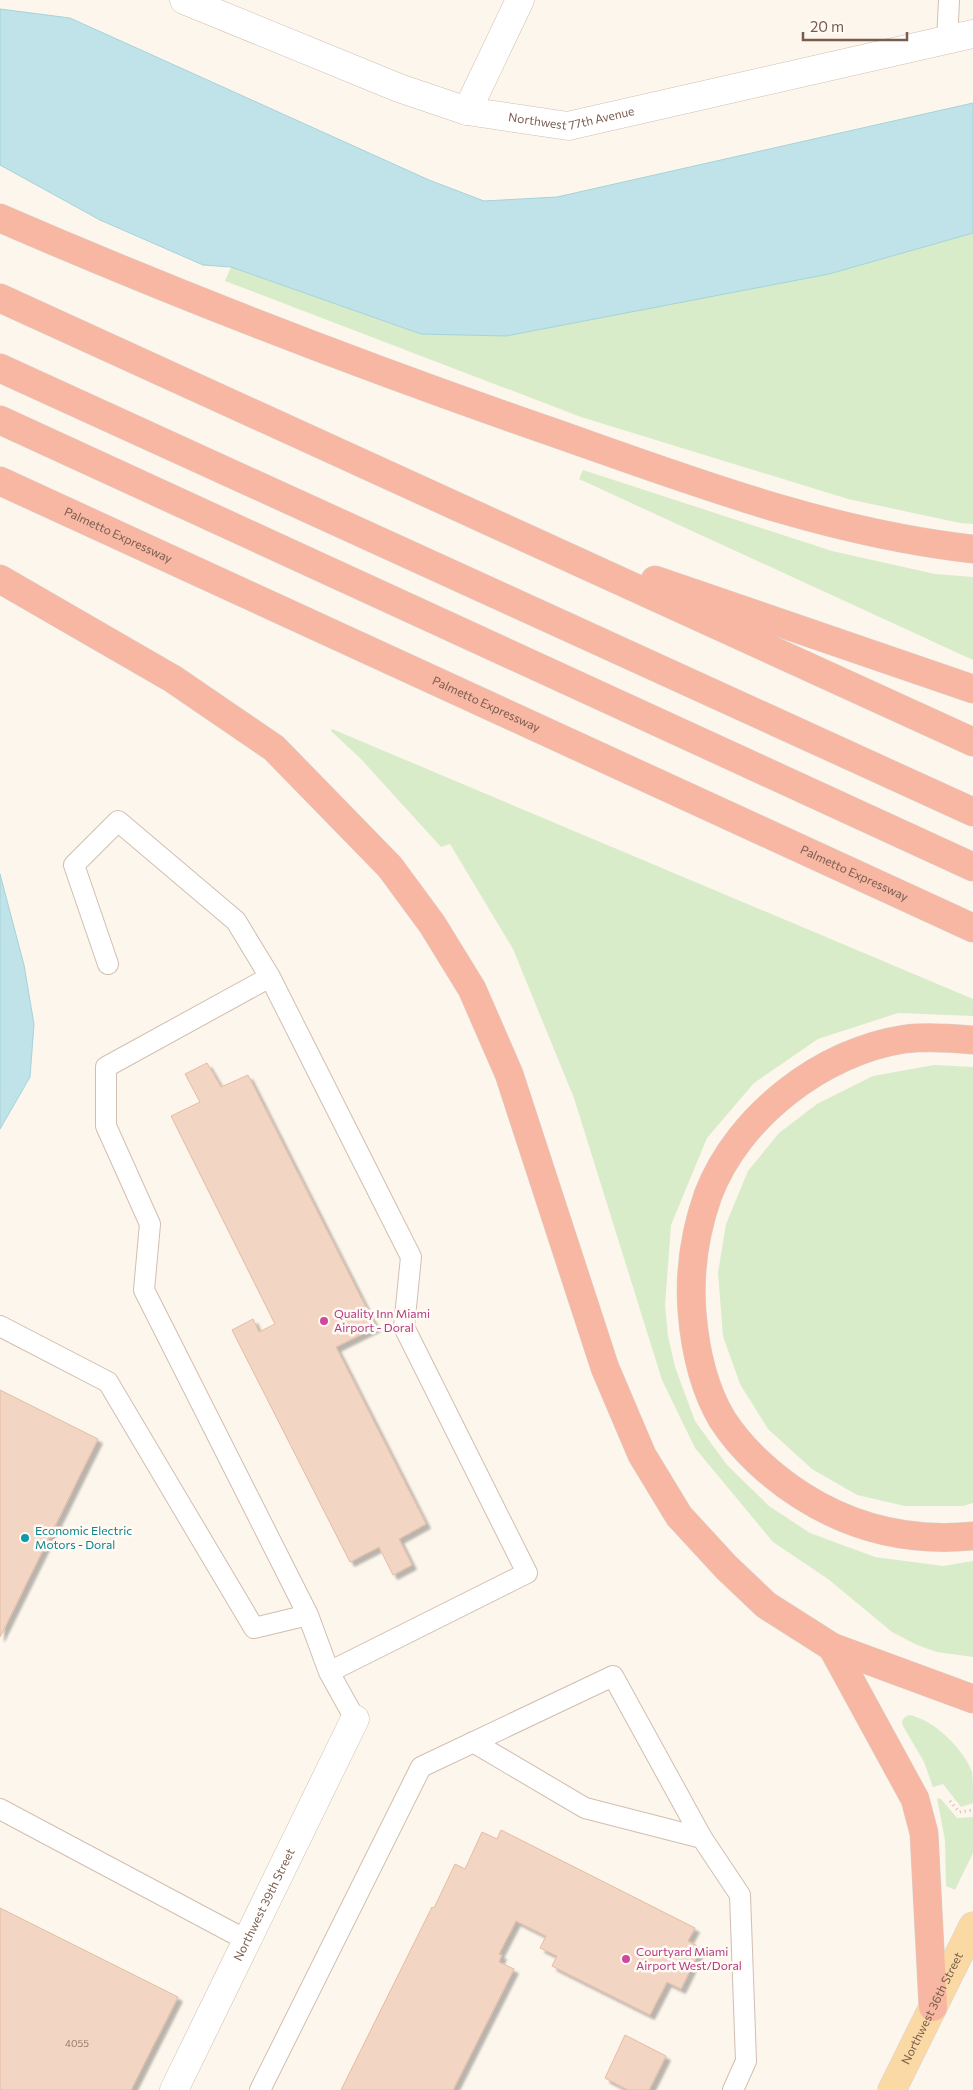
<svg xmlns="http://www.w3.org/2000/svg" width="973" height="2090" font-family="Commissioner,sans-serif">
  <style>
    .green { fill: #d8ecc9 }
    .water { fill: #bfe3e8; stroke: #a5d3da }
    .building { fill: #f3d5c3; stroke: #e6bba3; filter: url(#shadow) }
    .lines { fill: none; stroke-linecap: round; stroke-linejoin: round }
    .lane-casing { stroke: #d1beb0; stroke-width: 22 }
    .street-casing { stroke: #d1beb0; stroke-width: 29 }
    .primary-casing { stroke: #dad1cd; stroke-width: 29 }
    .highway-casing { stroke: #dad1cd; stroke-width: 29 }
    .path { stroke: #d9b8a5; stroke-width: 3; stroke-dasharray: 1 4; stroke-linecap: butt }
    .lane { stroke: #fff; stroke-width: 20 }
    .street { stroke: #fff; stroke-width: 28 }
    .primary { stroke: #fbd9a5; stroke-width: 28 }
    .highway { stroke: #f7b7a3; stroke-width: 28 }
    .hotel-dot { fill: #d1479c; stroke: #fffaf3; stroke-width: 2 }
    .culture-dot { fill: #0f9aa8; stroke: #fffaf3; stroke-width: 2 }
    .labels { text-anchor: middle; stroke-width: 5; stroke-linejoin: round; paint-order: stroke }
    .number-label { font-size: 10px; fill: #987a6a }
    .street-label { font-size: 12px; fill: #7a5c4d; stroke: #fffaf3 }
    .hotel-label { font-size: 12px; fill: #b23c85; stroke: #fffaf3; text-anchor: start }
    .culture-label { font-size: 12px; fill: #0d838f; stroke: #fffaf3; text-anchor: start }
  </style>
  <defs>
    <filter id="shadow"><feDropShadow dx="4.5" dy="4.5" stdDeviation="1" flood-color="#0004"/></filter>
  </defs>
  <rect width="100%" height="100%" fill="#fdf6ec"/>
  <!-- green -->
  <path class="green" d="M973,233V524L960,523L848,499L581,417L225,281L231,267L421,334L829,274Z
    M583,470L832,551L935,574L973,577V660L579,479Z
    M332,729L973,999V1016L898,1013L818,1039L754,1083L707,1138L671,1225L665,1305L668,1336L675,1367L695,1421L727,1465L769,1506L810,1533L875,1557L943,1566L973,1561V1657L937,1652L917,1645L892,1632L828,1579L773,1542L695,1448L662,1380L574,1098L513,949L450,844L441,847L361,759L331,731Z
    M934,1065L973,1067V1503L963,1506H905L857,1495L812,1469L768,1429L740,1384L723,1336L718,1273L726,1224L748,1171L779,1133L817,1104L873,1076Z
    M909,1715C933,1719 964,1749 972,1772C973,1780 973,1794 973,1803L961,1807L943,1784L933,1787L924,1762L903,1726L902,1721L905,1717Z
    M937,1798L941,1799L957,1818L973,1817V1853L955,1890L946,1886L945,1840Z"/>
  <!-- water -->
  <path class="water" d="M0,9L70,18L429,180L484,201L557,197L973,103V233L829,274L506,336L421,334L231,267L203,265L100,220L0,165Z
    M0,874L24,965L34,1024L30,1077L0,1129Z"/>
  <!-- building -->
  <path class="building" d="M207,1063L221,1087L248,1075L376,1327L336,1347L426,1524L399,1539L412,1565L393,1575L379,1547L350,1562L232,1330L253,1319L259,1332L275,1324L171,1116L200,1102L185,1074Z
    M0,1390L98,1439L0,1637Z
    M501,1830L695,1928L688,1941L701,1948L681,1989L667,1982L650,2015L552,1966L557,1956L540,1948L546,1936L516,1921L499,1954L502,1955L499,1962L514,1969L453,2090H341L432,1907L434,1908L455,1864L465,1869L482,1832L497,1839Z
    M0,1908L178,1997L131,2090H0Z
    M625,2035L666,2056L649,2090H628L605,2078Z"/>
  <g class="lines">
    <defs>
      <path id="lane" d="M947,41L949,0
        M108,964L74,865L118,821L236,921L270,977
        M0,1326L108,1382L254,1628L308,1615
        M329,1672L527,1573L404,1327L411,1257L270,977L106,1067V1126L150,1224L144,1290L308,1615L329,1672L355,1719
        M0,1809L248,1941
        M702,1838L740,1895L746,2061L733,2090
        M260,2090L421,1767L613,1676L702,1838L585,1808L473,1742"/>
      <g id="street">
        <path id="s1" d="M184,0L399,88L467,111L568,126L973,34"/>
        <path d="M467,111L520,0"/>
        <path id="s2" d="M174,2090L355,1719"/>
      </g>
      <g id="primary">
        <path id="s3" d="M892,2090L973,1926"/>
      </g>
      <g id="highway">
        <path d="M0,218C182,297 367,368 555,433C691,481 828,533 973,549"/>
        <path d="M0,298L973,742"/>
        <path d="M0,368L973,812"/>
        <path d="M0,420L973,867"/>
        <path id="s4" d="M0,481L973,928"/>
        <path d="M0,579L173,679L274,748L390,867L432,924L472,989L509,1074L605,1368L642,1455L679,1516L726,1567L766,1605L832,1647L973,1699"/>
        <path d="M655,580L973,689"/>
        <path d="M973,1040C951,1038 927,1036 905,1039C823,1051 738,1116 708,1195C695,1232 689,1273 692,1312C695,1349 703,1387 722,1419C741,1449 772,1477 802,1496C854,1529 912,1542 973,1536"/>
        <path d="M832,1647L915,1799L924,1833L933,2007"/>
      </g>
    </defs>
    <!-- lane casing -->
    <use href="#lane" class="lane-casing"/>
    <!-- street casing -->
    <use href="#street" class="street-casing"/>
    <!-- primary casing -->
    <use href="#primary" class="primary-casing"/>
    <!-- highway casing -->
    <use href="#highway" class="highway-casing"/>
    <!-- path -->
    <path class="path" d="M950,1801L959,1812L973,1810"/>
    <!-- lane -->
    <use href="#lane" class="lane"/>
    <!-- street -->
    <use href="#street" class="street"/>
    <!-- primary -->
    <use href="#primary" class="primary"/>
    <!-- highway -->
    <use href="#highway" class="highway"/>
  </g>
  <!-- markers -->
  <g class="hotel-dot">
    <circle cx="324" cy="1321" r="5"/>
    <circle cx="626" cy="1959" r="5"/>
  </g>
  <circle class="culture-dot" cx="25" cy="1538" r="5"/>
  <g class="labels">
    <!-- number labels -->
    <g class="number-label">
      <text x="77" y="2047">4055</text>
    </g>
    <!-- street labels -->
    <g class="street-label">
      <text dy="4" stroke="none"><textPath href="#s1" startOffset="410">Northwest 77th Avenue</textPath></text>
      <text dy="4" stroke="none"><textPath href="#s4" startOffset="130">Palmetto Expressway</textPath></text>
      <text dy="4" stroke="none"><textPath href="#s4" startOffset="535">Palmetto Expressway</textPath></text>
      <text dy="4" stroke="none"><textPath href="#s4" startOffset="940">Palmetto Expressway</textPath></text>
      <text dy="4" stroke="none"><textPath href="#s2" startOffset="206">Northwest 39th Street</textPath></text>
      <text dy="4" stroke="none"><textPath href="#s3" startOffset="91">Northwest 36th Street</textPath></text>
    </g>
    <!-- hotel labels -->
    <g class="hotel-label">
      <text x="334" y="1318">Quality Inn Miami<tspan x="334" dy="14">Airport - Doral</tspan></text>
      <text x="636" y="1956">Courtyard Miami<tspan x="636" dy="14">Airport West/Doral</tspan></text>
    </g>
    <!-- culture labels -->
    <g class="culture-label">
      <text x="35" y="1535">Economic Electric<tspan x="35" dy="14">Motors - Doral</tspan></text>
    </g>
  </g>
  <!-- scale -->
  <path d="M803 32v8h104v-8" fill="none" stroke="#7a5c4d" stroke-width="2.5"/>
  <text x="810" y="32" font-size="15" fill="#7a5c4d" stroke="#fffaf3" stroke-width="4" paint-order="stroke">20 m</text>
</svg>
